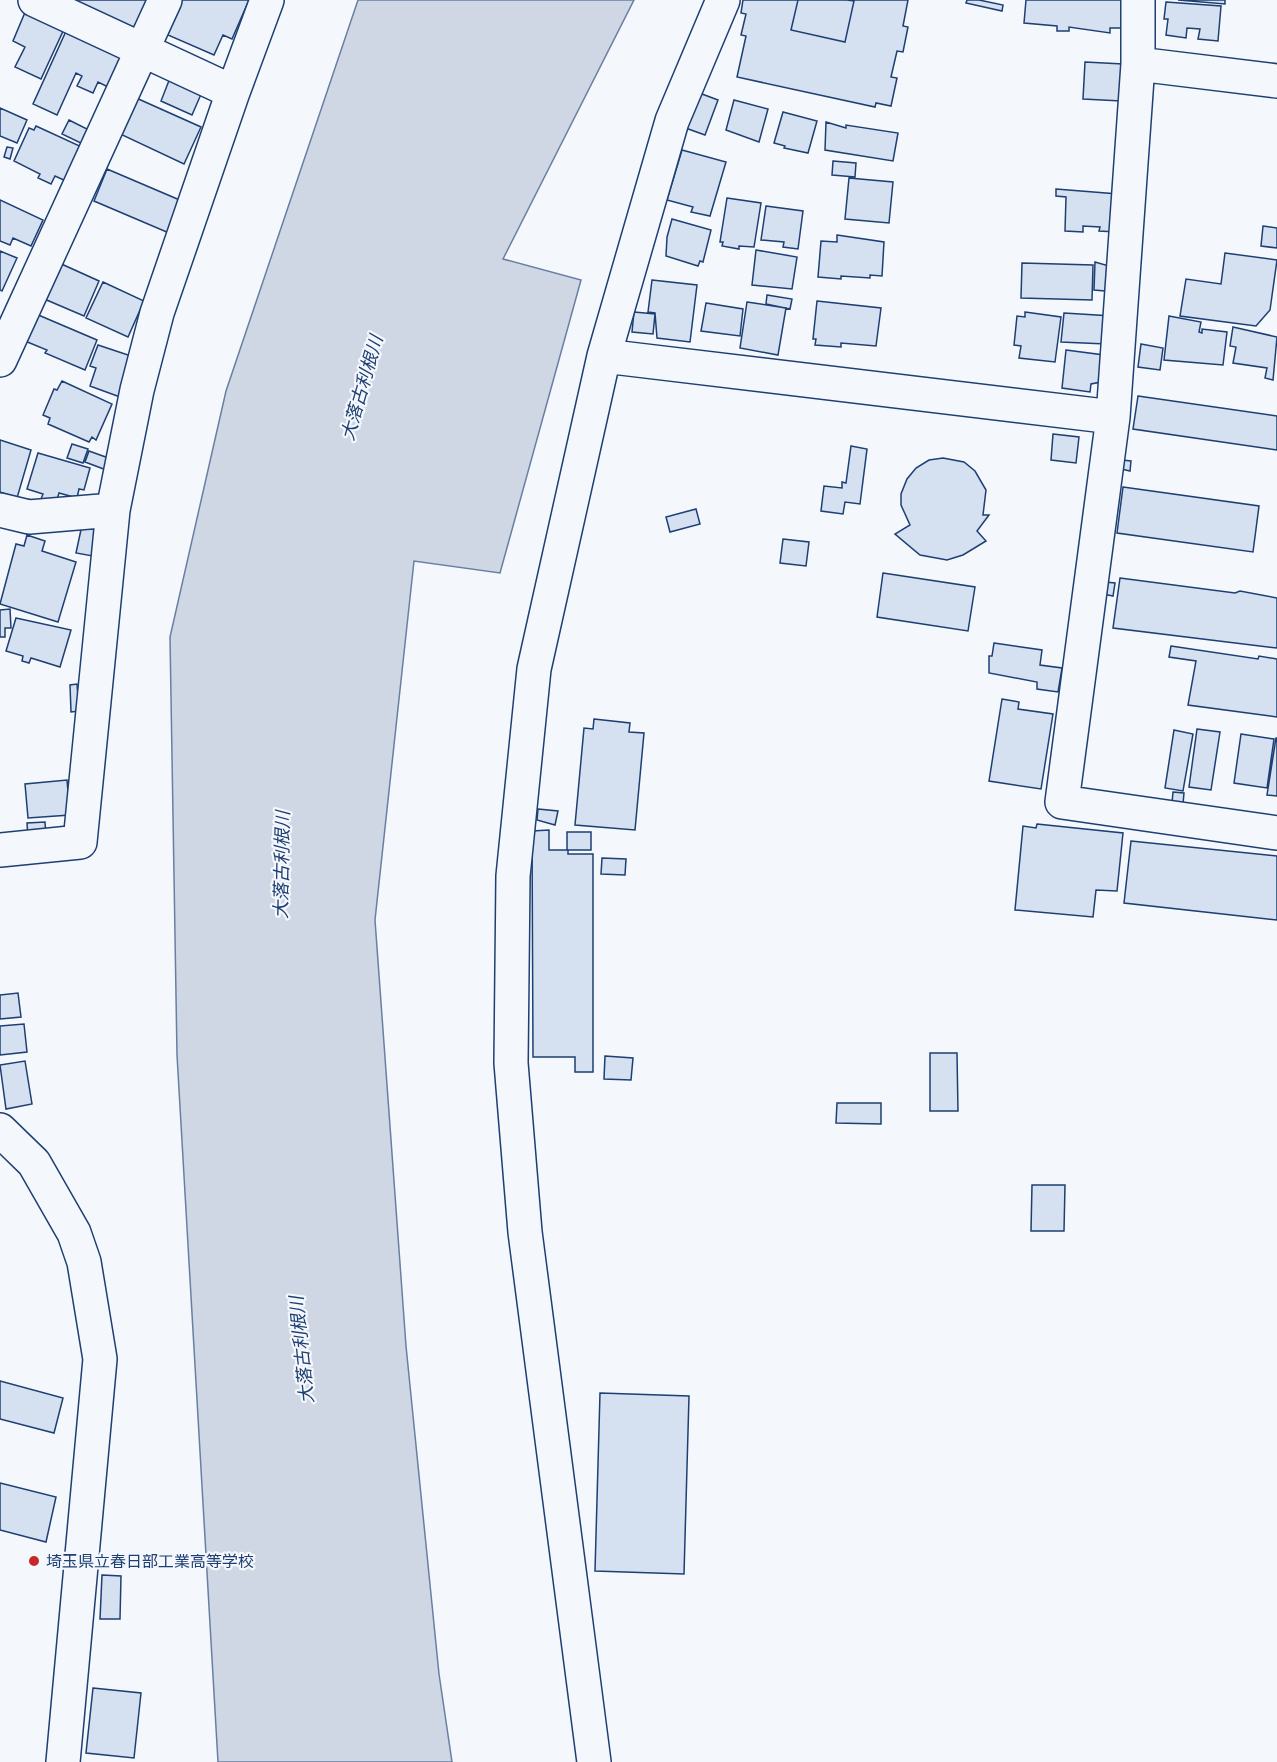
<svg xmlns="http://www.w3.org/2000/svg" width="1277" height="1762" font-family="Commissioner,'Noto Sans JP',sans-serif">
  <style>
    .water { fill: #cfd7e4; stroke: #687fa3; stroke-width: 1.5 }
    .building { fill: #d5e0f0; stroke: #1d3f73; stroke-width: 1.5 }
    .lines { fill: none; stroke-linecap: round; stroke-linejoin: round }
    .minor-casing { stroke: #1d3f73; stroke-width: 36 }
    .minor { stroke: #f4f7fb; stroke-width: 33 }
    .poi-dot { fill: #c62828; stroke: #f4f7fb; stroke-width: 2 }
    .labels { text-anchor: middle; stroke-width: 4.5; stroke-linejoin: round; paint-order: stroke }
    .poi-label { font-size: 16px; fill: #1d3f73; stroke: #f4f7fb; text-anchor: start }
    .water-label { font-size: 18px; font-style: italic; fill: #1d3f73; stroke: #f4f7fb }
  </style>
  <rect width="100%" height="100%" fill="#f4f7fb"/>
  <!-- water -->
  <path class="water" d="M358,0H634L503,259L581,280L500,573L414,561L375,920L406,1346L439,1674L452,1762H218L177,1055L170,637L226,391Z"/>
  <!-- building -->
  <path class="building" d="M66,0H149L134,31Z
    M179,0H249L232,39L223,35L214,55L161,32Z
    M743,0H798L791,30L845,42L854,1L847,0H908L903,26L908,27L903,52L897,51L891,77L897,78L891,106L876,103L875,107L737,77L746,36L741,35L746,14L741,13Z
    M743,0H908L903,26L908,27L903,52L897,51L891,77L897,78L891,106L876,103L875,107L737,77L746,36L741,35L746,14L741,13Z
    M967,0H979L1003,5L1002,11L966,3Z
    M1026,0H1122V28H1110V33L1069,27V31H1057V26L1024,23Z
    M1178,0H1225V4Z
    M1166,2L1221,6L1218,41L1198,39L1200,29L1187,28L1186,38L1166,35L1168,19H1164Z
    M26,10L64,29L41,79L15,67L25,47L13,41Z
    M67,29L123,54L108,87L98,82L93,93L77,86L82,76L76,73L57,115L33,104Z
    M1085,62L1123,64L1121,101L1083,99Z
    M170,78L202,92L192,115L161,101Z
    M694,91L718,100L705,135L680,126Z
    M134,97L201,127L184,164L118,133Z
    M734,100L768,109L759,142L726,130Z
    M0,108L27,120L17,143L0,136Z
    M783,112L817,121L808,153L784,148L785,146L774,143Z
    M69,120L93,132L87,146L62,134Z
    M826,122L846,128V125L898,133L893,161L825,150Z
    M36,126L84,148L68,182L55,176L51,184L38,178L40,174L14,161L29,128L34,130Z
    M7,147L13,148L10,159L4,157Z
    M682,150L726,162L710,216L691,212L693,207L667,200Z
    M833,161L856,163L855,177L832,175Z
    M107,169L182,201L169,233L94,201Z
    M849,178L893,182L889,223L845,219Z
    M1056,189L1118,194L1116,232L1099,231L1100,227L1083,226V232L1065,231L1066,197L1056,196Z
    M727,198L761,203L754,247L739,246V249L722,246L723,242H720Z
    M0,200L43,220L31,246L13,238L10,245L0,241Z
    M766,206L803,211L798,249L783,247L784,242L761,240Z
    M672,219L711,230L703,262L700,261L698,266L666,256L667,237Z
    M1263,226L1277,228V248L1261,246Z
    M837,235L884,242L882,276L870,275V278L841,276V279L818,277L821,241L837,242Z
    M756,250L797,257L792,289L752,285Z
    M0,251L17,258L2,291L0,290Z
    M1225,253L1277,260L1270,310L1256,326L1180,316L1186,279L1221,284Z
    M57,262L99,281L84,316L42,298Z
    M1095,262L1109,266L1116,292L1094,290Z
    M1022,263L1093,265L1092,300L1021,298Z
    M652,280L697,285L690,342L657,338L655,313L648,312Z
    M103,282L144,301L128,337L86,318Z
    M767,295L792,299L790,309L766,304Z
    M817,301L881,308L876,346L841,343V347L815,345L816,339H813Z
    M747,302L786,308L778,355L740,348Z
    M706,303L743,309L740,336L701,331Z
    M634,312L655,314L653,334L632,332Z
    M1025,312L1061,317L1055,362L1019,358L1021,346L1014,345L1017,316L1025,317Z
    M1064,313L1112,316L1106,344L1061,342Z
    M36,314L97,340L85,370L45,353L47,350L25,341Z
    M1169,316L1201,322L1199,332L1202,333V329L1227,332L1223,365L1164,360Z
    M1233,327L1277,337L1273,380L1265,378L1267,368L1233,363L1236,347L1230,346Z
    M1141,344L1163,348L1160,370L1138,367Z
    M98,345L134,357L120,397L90,386L96,368L90,366Z
    M1066,350L1104,355L1101,382L1091,384L1090,392L1062,388Z
    M62,381L112,404L96,440L92,437L89,442L48,424L50,418L43,415L54,389L57,390Z
    M1138,396L1277,416V450L1133,429Z
    M1053,434L1079,437L1076,463L1051,460Z
    M0,440L31,450L17,498L0,492Z
    M72,444L88,449L83,463L67,458Z
    M851,446L867,449L860,504L845,502L843,514L821,511L824,486L842,488V482L846,483Z
    M89,451L114,460L109,471L85,462Z
    M38,453L90,468L84,490L79,489L77,498L59,493L56,503L41,499L43,494L27,489Z
    M943,458L964,462L975,471L986,490L983,515H989L977,531L986,541L963,555L947,560L920,555L895,534L910,525L901,505V494L907,479L916,468L929,460Z
    M1122,460L1131,461L1130,471L1121,469Z
    M1123,487L1259,506L1253,552L1117,533Z
    M696,509L700,524L670,532L666,517Z
    M82,525L104,530L98,557L76,553Z
    M27,535L45,541L42,551L76,562L58,622L0,604L16,544L24,546Z
    M783,539L809,542L806,566L780,563Z
    M883,573L975,587L968,631L877,617Z
    M1120,578L1235,593L1240,591L1277,598V648L1113,628Z
    M1105,582L1115,583L1113,596L1103,594Z
    M10,609L11,628H5V637H0V610Z
    M16,618L71,630L60,667L31,658L29,663L22,661L23,656L6,651Z
    M994,643L1042,650L1040,665L1062,668L1058,692L1037,689V682L989,673V656H992Z
    M1171,646L1258,659L1259,656L1277,659V717L1188,705L1196,661L1169,657Z
    M77,684L79,711L71,712L70,685Z
    M1002,699L1019,702L1018,709L1053,714L1041,789L989,781Z
    M594,719L630,723L629,732L644,733L635,830L575,825L584,728L593,729Z
    M1197,729L1220,732L1211,790L1189,787Z
    M1174,730L1193,734L1183,791L1165,788Z
    M1241,734L1274,739L1267,788L1234,783Z
    M1276,738H1277V796L1267,795Z
    M67,780L70,815L28,818L25,784Z
    M1173,792L1184,793L1183,804L1172,803Z
    M538,809L558,811L555,825L537,820Z
    M45,822L46,837L28,838L27,823Z
    M1037,824L1123,833L1117,891L1096,890L1093,917L1015,910L1023,826L1036,828Z
    M549,830V850H568V854H593V1072H575V1057H533L532,831Z
    M567,832H591V850H567Z
    M1131,841L1277,856V920L1124,903Z
    M602,858L626,859L625,875L601,874Z
    M18,993L21,1017L0,1019V995Z
    M24,1024L27,1052L0,1055V1026Z
    M930,1053H957L958,1111H930Z
    M605,1056L633,1058L631,1080L604,1079Z
    M25,1061L32,1104L6,1109L0,1065Z
    M837,1103H881V1124L836,1123Z
    M1032,1185H1065L1064,1231H1031Z
    M0,1381L63,1398L54,1433L0,1419Z
    M600,1393L689,1396L684,1574L595,1571Z
    M0,1483L56,1497L46,1542L0,1530Z
    M102,1575L121,1576L120,1619H100Z
    M93,1688L141,1693L134,1758L86,1753Z"/>
  <g class="lines">
    <defs>
      <path id="minor" d="M1138,0V64L1113,417L1062,802L1277,833
        M1138,64L1277,81
        M233,92L267,0
        M604,356L1113,417
        M0,360L165,0
        M0,510L29,517L113,510L137,390L157,313L233,92L35,0
        M0,850L80,842L113,510
        M0,1130L34,1163L74,1233L84,1262L100,1359L63,1762
        M594,1762L525,1232L511,1063L513,876L534,669L604,356L672,121L723,0"/>
    </defs>
    <!-- minor casing -->
    <use href="#minor" class="minor-casing"/>
    <!-- minor -->
    <use href="#minor" class="minor"/>
  </g>
  <!-- markers -->
  <circle class="poi-dot" cx="34" cy="1561" r="6"/>
  <g class="labels">
    <!-- poi labels -->
    <g class="poi-label">
      <text x="46" y="1567">埼玉県立春日部工業高等学校</text>
    </g>
    <!-- water labels -->
    <g class="water-label">
      <text transform="translate(362 388) rotate(-74)" y="6">大落古利根川</text>
      <text transform="translate(282 865) rotate(-89)" y="6">大落古利根川</text>
      <text transform="translate(302 1350) rotate(-96)" y="6">大落古利根川</text>
    </g>
  </g>
</svg>
